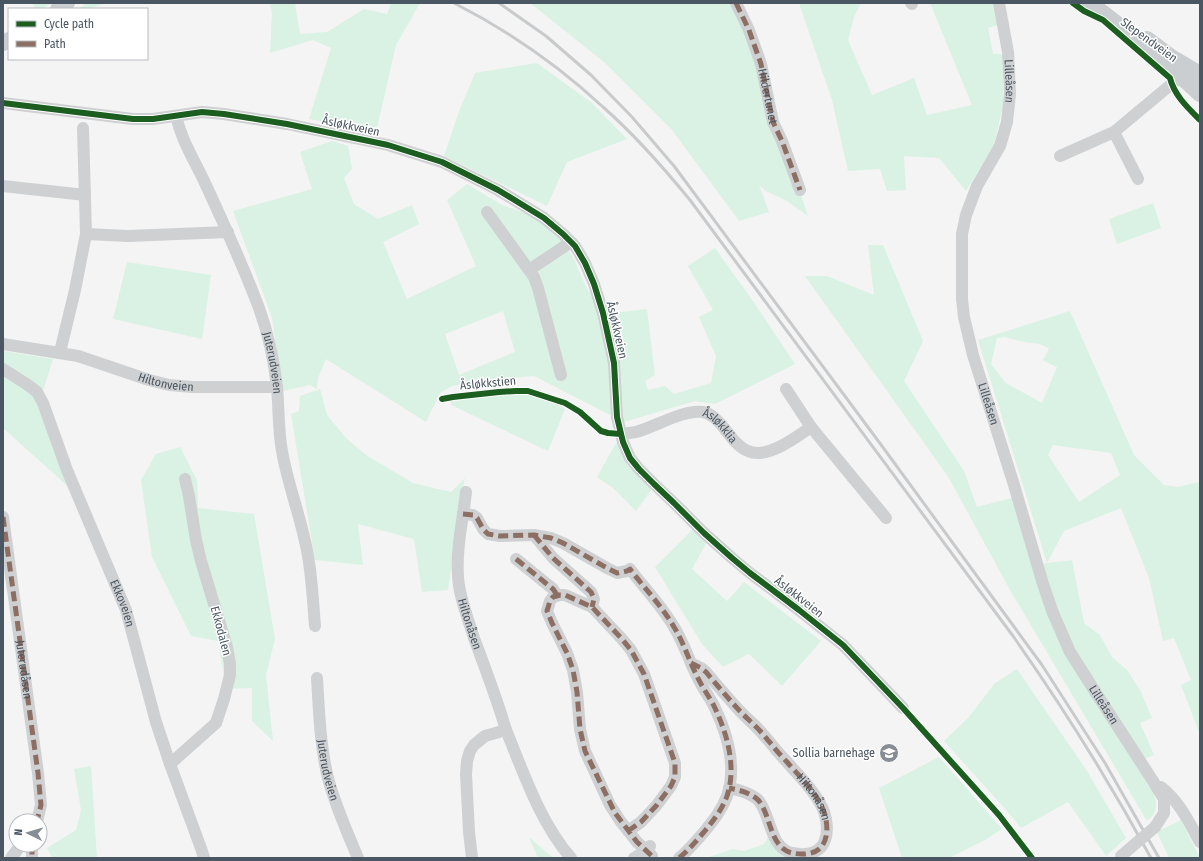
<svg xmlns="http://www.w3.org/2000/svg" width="1203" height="861" font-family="'Fira Sans Condensed',sans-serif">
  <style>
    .green { fill: #d9f2e3; fill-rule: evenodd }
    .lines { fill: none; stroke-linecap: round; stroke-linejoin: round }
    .minor { stroke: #ced0d2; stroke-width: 12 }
    .major { stroke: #caced1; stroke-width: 16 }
    .rail { stroke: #c9cacc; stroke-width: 3 }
    .minor-bridge { stroke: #ced0d2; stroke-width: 12 }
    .quiet { stroke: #8d6e63; stroke-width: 5; stroke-dasharray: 10 5; stroke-linecap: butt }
    .cycleway-casing { stroke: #fff; stroke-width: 8 }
    .cycleway { stroke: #1b5e20; stroke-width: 6 }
    .labels { text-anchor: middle; stroke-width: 3; stroke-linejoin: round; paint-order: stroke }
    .street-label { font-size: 12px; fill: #4a5661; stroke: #fff }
    .poi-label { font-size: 12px; fill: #4a5661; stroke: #fff; text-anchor: end }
  </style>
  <rect width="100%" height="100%" fill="#f4f4f4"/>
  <!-- green -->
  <path class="green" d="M32,3H51L52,4L40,9H36Z
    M87,3H108L87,9H78Z
    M270,3H295L300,34L327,32L364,9L387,14L391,3H420L396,45L376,132L309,119L331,48L313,40L270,53L272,14Z
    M530,3H736L808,216L787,201L766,191L759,185L769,212L739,221L672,130L604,62Z
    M799,3H861L854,17L848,40L872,95L914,78L927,115L972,105L930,3H995L998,25L988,28L993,54H1003V106L994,145L966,191L939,158L904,156L906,190L887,191L880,169L848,171L832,100Z
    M537,63L592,103L627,139L567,162L547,206L444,156L458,114L475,73Z
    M332,141L348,146L352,169L344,178L354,204L378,219L412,205L419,224L383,242L407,299L476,266L447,200L467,184L502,205L528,214L552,231L565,244L574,259L586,287L603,314L647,309L655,375L645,381L648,390L665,386L674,394L711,383L716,356L699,317L713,310L688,266L715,248L755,304L795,364L715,404L695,401L624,422L534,376L472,382L452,386L440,393L426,422L326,359L318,378L317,389L310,385L283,391L272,318L233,211L312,189L300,152ZM503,311L515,352L471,370L459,375L445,334Z
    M1153,203L1161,228L1117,244L1109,219Z
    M868,245H883L923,341L904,381L964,471L977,507L1012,498L1035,567L1047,563L978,340L1070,311L1134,455L1164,485L1178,487L1198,482L1200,487V735L1181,685L1191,680L1174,638L1163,641L1149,578L1121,508L1064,531L1047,563L1072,560L1084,623L1100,635L1112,657L1127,670L1140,690L1152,718L1140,723L1154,755L1135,762C1144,776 1160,794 1155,811C1154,815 1150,818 1147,821L1010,590L949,478L805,276H827L874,295ZM1005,337L1024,342L1039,344L1049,348L1045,357L1042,360L1057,367L1042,403L1006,383L991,364L997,338ZM1053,445L1111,453L1120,475L1079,502L1048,455Z
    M127,262L211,275L202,339L113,319Z
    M3,351L53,359L38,407L73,491L3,428Z
    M320,389L327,415L347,439L366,455L413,483L451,492L464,479L465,476L448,590L422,592L414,539L358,524L363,565L315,560L291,414L299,411L300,396Z
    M518,390L541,395L565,409L548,451L451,405V399L477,394Z
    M616,443L652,489L636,511L613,488L597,477Z
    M180,447L197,480L198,508L254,514L275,639L266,675L273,741L252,721V688L226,689L218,641L191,636L152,557L141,480L156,454Z
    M693,529L707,542L692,569L727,601L744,582L821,641L782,686L749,654L723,667L702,644L655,567Z
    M1017,669L1087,771L1126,838L1106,856L1068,802L1021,828L1007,811L944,741L969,717L994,684Z
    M939,757L1002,829L985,840L949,858H902L879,788Z
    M91,766L97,858H52L47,848L76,830L81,810L74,769Z
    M1181,820L1200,858H1169L1157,832Z
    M769,835L787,858H706L733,849L744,851L764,844Z
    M529,837L553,858H538Z"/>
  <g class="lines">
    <!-- minor -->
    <g class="minor">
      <path id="s1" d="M736,3L749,30L761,64L773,122L782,141L800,190"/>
      <path d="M911,3L912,4"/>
      <path id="s2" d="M999,3L1008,52L1009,71L1010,94L1007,122L1000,146L977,186L966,215L962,234V299L964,317L973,355L1014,485L1043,584L1053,613L1070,652L1096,693L1153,781L1164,799V813L1155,827"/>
      <path d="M3,103L133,119H153L202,112L224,114L287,124L388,145L442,162L498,190L544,218L563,234L575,246L585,263L594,284L603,313L614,363L617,417L623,442L630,458L639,469L654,484L674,503L704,533L732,558L750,573L799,610L843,645L903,708"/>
      <path id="s3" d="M176,116C182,142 194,159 205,183C224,224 243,265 259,308C268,333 274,360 277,387C279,408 278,430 282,451C288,486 302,520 308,556C312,579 313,602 315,626"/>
      <path d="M1114,132L1138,179"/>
      <path d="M1060,156L1114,132L1180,77"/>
      <path d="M3,186L85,195"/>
      <path d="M487,212L534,277L538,288L561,375"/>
      <path d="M86,234L128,236L228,232"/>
      <path d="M529,270L571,242"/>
      <path id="s4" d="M3,344L78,356L149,380L169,385L192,387H277"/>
      <path d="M60,352L75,290L86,234L83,128"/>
      <path id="s5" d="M3,369L28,385L37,392L43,403L67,470L126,610L156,722L170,764L202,851L204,858"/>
      <path d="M786,389L811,427L886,518"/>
      <path id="s6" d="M621,434C626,433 631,433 636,432C655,427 684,409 703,412C713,414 718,421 724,428C731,437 738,447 748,451C767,460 796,437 811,427"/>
      <path id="s7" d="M466,492C463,520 456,548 458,576C459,597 468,618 474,638C485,668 497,699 506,730"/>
      <path d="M463,514L473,515L477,518L483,529L488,534L500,536L534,535L551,538L563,543L607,568L617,573L627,571L630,569C645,589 662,606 674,627C685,645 690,664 700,682C704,690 710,698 714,706C727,733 737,767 727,796C722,810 713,821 704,832C696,841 688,851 679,858"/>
      <path id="s8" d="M3,517L38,773L41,805L37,821"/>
      <path d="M534,535L553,558L591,592L594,599L592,607"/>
      <path d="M516,559L553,589L557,595"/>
      <path d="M691,663L701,668L706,672C716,684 727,697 738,709C745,717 754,724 761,732C770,742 778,753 787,762C799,776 813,789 821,805C827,816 830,835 822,846C815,855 802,855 792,853C770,848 771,816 759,801C752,793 739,790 729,788"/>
      <path id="s9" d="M317,678C319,711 320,745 328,778C335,805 347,832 358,858"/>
      <path d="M170,764L216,723L224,699L230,675V664L227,647L201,561L196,540L189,496L185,479"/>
      <path d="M1161,787C1179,801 1189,822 1200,842"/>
      <path d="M628,831L641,822L656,806L671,786L675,777V763L644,674L631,650L622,639L592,607L565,595H560L553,597L550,601L547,611L552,623L567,653L573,670L577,692L580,729L585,751L610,805L621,822L637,842"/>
      <path d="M30,845L32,850V858"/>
      <path d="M11,858L21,845"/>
      <path d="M472,858L469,832L466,774L467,761L470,751L474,745L485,736L506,730C524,774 540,822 571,858"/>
      <path d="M634,858L642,853L650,846"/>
    </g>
    <!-- major -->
    <path class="major" d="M1090,3L1115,22L1157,61L1187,82L1200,94
      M58,9L67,3
      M1147,39L1171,57L1200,74
      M3,43L9,40"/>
    <!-- rail -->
    <path class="rail" d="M454,3C507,30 560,67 603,107C635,135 663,167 690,200L1013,636C1063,707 1109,781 1151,858
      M499,3L546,36L591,75L632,117L674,166L879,442L1042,665L1105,763L1159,858"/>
    <!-- minor-bridge -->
    <path class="minor-bridge" d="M637,842L652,856
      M1121,856L1155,827"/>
    <!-- quiet -->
    <g class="quiet">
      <path d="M736,3L749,30L761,64L773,122L782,141L800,190"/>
      <path d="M463,514L473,515L477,518L483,529L488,534L500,536L534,535L551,538L563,543L607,568L617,573L627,571L630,569C645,589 662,606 674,627C685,645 690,664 700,682C704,690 710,698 714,706C727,733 737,767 727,796C722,810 713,821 704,832C696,841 688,851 679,858"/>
      <path d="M3,517L38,773L41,805L37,821"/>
      <path d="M534,535L553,558L591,592L594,599L592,607"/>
      <path d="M516,559L553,589L557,595"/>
      <path id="s10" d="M691,663L701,668L706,672C716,684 727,697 738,709C745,717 754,724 761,732C770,742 778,753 787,762C799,776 813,789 821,805C827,816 830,835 822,846C815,855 802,855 792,853C770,848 771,816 759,801C752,793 739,790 729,788"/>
      <path d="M628,831L641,822L656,806L671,786L675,777V763L644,674L631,650L622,639L592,607L565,595H560L553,597L550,601L547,611L552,623L567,653L573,670L577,692L580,729L585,751L615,813L637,842L654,858"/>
      <path d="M30,845L32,850V858"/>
    </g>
    <defs>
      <path id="cycleway" d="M1073,3L1084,11L1103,20L1170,78C1174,95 1188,108 1200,120
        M3,103L133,119H153L202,112L224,114L287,124L388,145L442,162L498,190L544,218L563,234L575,246L585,263L594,284L603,313L614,363L617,417L623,442L630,458L639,469L654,484L674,503L704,533L732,558L750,573L799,610L843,645L903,708L999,815L1032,858
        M442,399L453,397L499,392L516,391H528L565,403L580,412L601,431L608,433L621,434"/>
    </defs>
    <!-- cycleway casing -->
    <use href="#cycleway" class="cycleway-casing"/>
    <!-- cycleway -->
    <use href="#cycleway" class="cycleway"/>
  </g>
  <!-- icons -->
  <defs>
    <symbol id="school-disc" viewBox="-11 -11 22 22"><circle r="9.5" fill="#868d94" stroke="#fff"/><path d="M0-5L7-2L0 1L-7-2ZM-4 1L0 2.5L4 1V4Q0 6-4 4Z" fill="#fff"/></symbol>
  </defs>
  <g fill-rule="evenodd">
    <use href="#school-disc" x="878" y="742" width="22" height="22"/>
  </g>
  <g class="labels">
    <!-- street labels -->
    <g class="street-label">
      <text transform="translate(1149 40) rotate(36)" y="4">Slependveien</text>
      <text dy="4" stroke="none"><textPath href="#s2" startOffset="79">Lilleåsen</textPath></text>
      <text dy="4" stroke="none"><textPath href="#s1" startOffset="99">Hildertunet</textPath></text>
      <text transform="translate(351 126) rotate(12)" y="4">Åsløkkveien</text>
      <text transform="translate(617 330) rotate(77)" y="4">Åsløkkveien</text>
      <text dy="4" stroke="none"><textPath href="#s3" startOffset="266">Juterudveien</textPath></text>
      <text dy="4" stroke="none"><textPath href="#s4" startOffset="168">Hiltonveien</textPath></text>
      <text transform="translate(488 383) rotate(-5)" y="4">Åsløkkstien</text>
      <text dy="4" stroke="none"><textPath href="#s2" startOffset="415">Lilleåsen</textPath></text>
      <text dy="4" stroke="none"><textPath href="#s6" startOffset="108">Åsløkklia</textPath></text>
      <text transform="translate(799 597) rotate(38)" y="4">Åsløkkveien</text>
      <text dy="4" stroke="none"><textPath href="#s5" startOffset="269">Ekkoveien</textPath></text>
      <text dy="4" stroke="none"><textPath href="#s7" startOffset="134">Hiltonåsen</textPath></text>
      <text transform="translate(221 631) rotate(75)" y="4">Ekkodalen</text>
      <text dy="4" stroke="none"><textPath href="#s8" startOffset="154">Juterudåsen</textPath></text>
      <text dy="4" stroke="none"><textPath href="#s2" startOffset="739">Lilleåsen</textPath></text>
      <text dy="4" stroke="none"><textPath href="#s9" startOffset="93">Juterudveien</textPath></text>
      <text dy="4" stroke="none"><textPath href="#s10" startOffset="183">Hiltonåsen</textPath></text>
    </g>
    <!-- poi labels -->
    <g class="poi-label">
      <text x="875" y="757">Sollia barnehage</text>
    </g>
  </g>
  <!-- border -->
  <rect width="1203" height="861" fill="none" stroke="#4a5661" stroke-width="8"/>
  <!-- legend -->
  <rect x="8" y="8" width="140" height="52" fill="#ffffff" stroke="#b7bbc0"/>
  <rect x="16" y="21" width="20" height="6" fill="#1b5e20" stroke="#b7bbc0"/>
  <text x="44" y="28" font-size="12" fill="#4a5661">Cycle path</text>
  <rect x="16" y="41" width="20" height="6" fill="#8d6e63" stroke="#b7bbc0"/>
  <text x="44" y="48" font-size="12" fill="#4a5661">Path</text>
  <!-- north arrow -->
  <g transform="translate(28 833) rotate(275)"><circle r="19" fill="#ffffff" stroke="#b7bbc0"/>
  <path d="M0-3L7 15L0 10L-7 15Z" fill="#868d94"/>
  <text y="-6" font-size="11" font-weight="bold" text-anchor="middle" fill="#4a5661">N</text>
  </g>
</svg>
